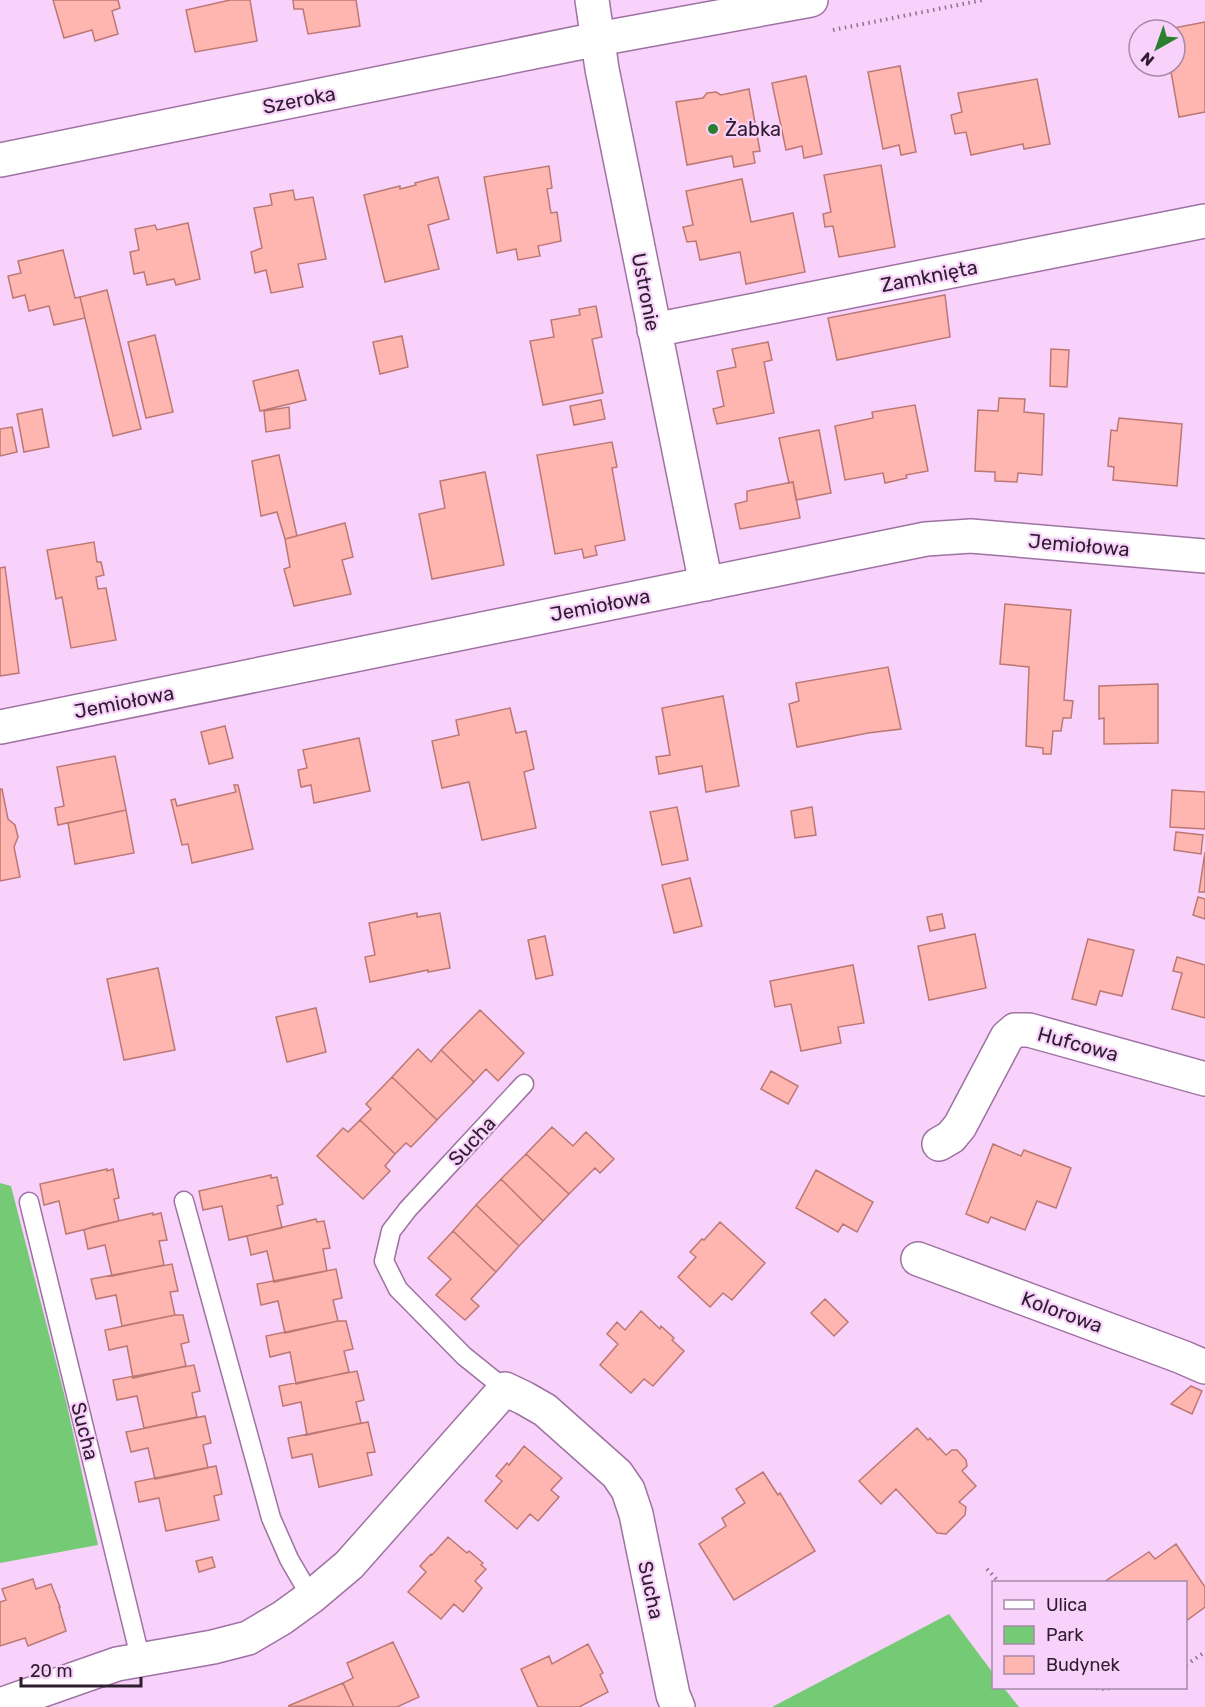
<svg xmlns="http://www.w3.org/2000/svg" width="1205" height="1707" font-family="Rubik,sans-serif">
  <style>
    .green { fill: #75cb75 }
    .building { fill: #ffb5b0; stroke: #bc7874; stroke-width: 1.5 }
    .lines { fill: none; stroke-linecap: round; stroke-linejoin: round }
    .service-casing { stroke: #9e72a2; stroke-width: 21 }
    .minor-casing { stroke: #9e72a2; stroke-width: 36 }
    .tertiary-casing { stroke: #9e72a2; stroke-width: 36 }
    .path { stroke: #8c718e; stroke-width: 4; stroke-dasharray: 1.5 4.5; stroke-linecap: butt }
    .service { stroke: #fff; stroke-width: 18 }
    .minor { stroke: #fff; stroke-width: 33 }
    .tertiary { stroke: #fff; stroke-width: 33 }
    .poi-dot { fill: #2a802e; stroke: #f8d2fb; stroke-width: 2 }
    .labels { text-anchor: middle; stroke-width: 4.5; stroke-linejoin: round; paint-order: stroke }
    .street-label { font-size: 20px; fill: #2e1c2f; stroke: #f8d2fb }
    .poi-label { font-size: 20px; fill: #2e1c2f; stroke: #f8d2fb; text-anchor: start }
  </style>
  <rect width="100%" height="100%" fill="#f8d2fb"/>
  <!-- green -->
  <path class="green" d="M0,1183L11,1186L66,1401L98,1545L0,1563Z
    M949,1614L993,1673L994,1688H1004L1019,1707H772Z"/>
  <!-- building -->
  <path class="building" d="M53,0H118L120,8L112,11L118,34L95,41L92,30L64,38Z
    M230,0H250L257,41L195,52L186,10Z
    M293,0H356L360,26L308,34L303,9H294Z
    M1205,22V112L1179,117L1170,66H1175V30H1163Z
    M900,66L916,152L901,155L899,145L883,149L868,72Z
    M806,76L822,154L804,158L802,146L786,150L772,83Z
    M1037,79L1050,144L1024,149L1023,144L971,155L966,132L955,134L951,115L962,112L958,93Z
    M749,89L760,151L753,152L755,163L734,167L732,156L687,165L676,102L703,98L707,93L716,92L721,95Z
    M881,165L895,247L839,257L833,226L825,227L823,214L831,212L824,175Z
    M549,166L552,188L547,189L551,213L557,212L561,241L538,246L540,256L518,260L516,249L497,253L484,177Z
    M438,177L449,219L428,225L439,269L385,282L364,195L400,186V189L416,185L415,183Z
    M742,179L751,222L793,213L805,272L746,284L740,252L700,260L696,241L687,242L683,227L693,225L686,191Z
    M293,190L295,200L313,197L326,259L298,264L303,287L271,293L266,270L255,273L251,252L262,248L254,208L272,205L270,194Z
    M188,223L200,279L176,285L174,279L147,285L144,272L134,274L130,252L139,250L135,229L155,225L157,230Z
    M63,250L75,298L80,297L85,318L54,325L49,306L29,311L25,295L13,298L8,276L21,273L18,261Z
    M107,290L141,429L113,436L80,297Z
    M945,295L950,337L837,360L828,318Z
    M596,306L602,337L592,339L603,393L543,405L530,341L554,337L551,320L580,315L579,309Z
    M155,335L173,412L146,418L128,342Z
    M402,336L408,367L380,374L373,342Z
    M768,342L772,360L764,362L774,413L717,424L713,409L724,406L717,371L736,367L732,349Z
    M1051,349L1069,350L1067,387L1050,386Z
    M298,370L306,400L260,411L253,381Z
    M999,398L1025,399L1024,412L1044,414L1042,475L1018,473L1017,482L995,481V472L975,471L978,410L998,411Z
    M601,400L605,419L574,425L570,406Z
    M915,405L928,471L906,475L907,478L885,483L883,473L845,480L835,426L873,418L872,412Z
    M289,407L290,428L266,432L264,411Z
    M42,409L49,447L24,452L17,414Z
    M1119,418L1182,424L1177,486L1113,480L1114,467L1108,466L1111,430L1117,431Z
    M12,427L17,452L0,456V429Z
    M819,430L831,493L796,500L793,482L789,483L779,438Z
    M612,442L617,467L612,468L625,540L595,546L597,555L584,558L582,549L555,554L537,455Z
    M279,455L297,536L285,539L277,512L261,516L252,461Z
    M485,472L504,565L432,579L419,514L445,508L440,481Z
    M793,482L800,518L740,529L735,504L747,501V491Z
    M345,523L353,557L342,560L351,594L294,606L284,569L290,567L285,539Z
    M94,542L97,562H101L104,575L96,577L98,589L106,588L116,640L71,648L62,597L56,599L47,550Z
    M5,567L19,673L0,676V568Z
    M1005,604L1071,610L1064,700L1073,701L1071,718H1063L1061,731H1053L1051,754H1043V748L1026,746L1029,667L1000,664Z
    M888,667L901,729L868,733L797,747L789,704L799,701L796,683Z
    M1158,684V743L1104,744V718L1099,719V686Z
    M723,696L739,786L706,792L702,766L659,774L656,757L670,755L662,708Z
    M510,708L516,733L526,731L534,769L524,772L536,828L482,840L469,782L442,788L432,741L459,735L456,720Z
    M225,726L233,758L209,764L201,732Z
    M359,738L370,791L314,803L311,785L301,787L298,770L307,768L303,750Z
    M115,756L126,810L58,825L55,808L64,806L57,767Z
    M234,785H238L253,849L192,863L188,844L182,845L171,800L175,799L177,806L236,792Z
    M0,789H2L8,819L15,825L18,837L14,847L20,877L0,881Z
    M1172,790L1205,792V829L1170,827Z
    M677,807L688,860L662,865L650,812Z
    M812,807L816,835L795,838L791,811Z
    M126,810L134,853L75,864L68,823Z
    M1176,832L1203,835L1201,854L1174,850Z
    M1205,852V892H1199Z
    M690,878L702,926L674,933L662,885Z
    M1198,897L1205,899V919L1193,915Z
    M417,913V917L440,913L450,968L428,972V970L370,982L365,957L375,955L369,923Z
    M942,914L945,928L930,931L927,917Z
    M975,934L986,988L929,1000L918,946Z
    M545,936L553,975L536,979L528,940Z
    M1088,939L1134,950L1122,996L1100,991L1096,1005L1072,999Z
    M1177,957L1205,965V1018L1172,1009L1182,973L1173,971Z
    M853,965L864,1023L838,1027L841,1043L801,1051L791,1004L775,1007L770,981Z
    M158,968L175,1050L124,1060L107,979Z
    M316,1008L326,1052L287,1062L276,1017Z
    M480,1010L524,1053L498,1081L486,1069L474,1082L441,1050Z
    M418,1049L431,1062L441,1050L474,1082L437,1120L392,1077Z
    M771,1071L798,1086L788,1104L761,1089Z
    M392,1077L437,1120L411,1147L406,1143L395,1154L360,1120L371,1109L366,1104Z
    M360,1120L395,1154L385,1166L390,1171L363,1199L317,1156L343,1128L348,1132Z
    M552,1127L573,1146L586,1132L614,1159L600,1173L595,1168L569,1194L526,1154Z
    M993,1144L1021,1156L1024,1150L1071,1168L1056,1208L1037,1201L1025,1230L991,1217L988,1223L966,1214Z
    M526,1154L569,1194L543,1221L501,1179Z
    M107,1169V1171L113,1169L119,1198L114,1199L119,1221L66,1234L59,1201L44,1205L40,1184Z
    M816,1170L873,1202L857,1232L843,1224L838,1232L796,1208Z
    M271,1175V1178L277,1177L283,1204L277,1206L282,1228L229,1240L222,1206L203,1210L199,1191Z
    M501,1179L543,1221L519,1246L476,1205Z
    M476,1205L519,1246L496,1272L453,1231Z
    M153,1213V1215L161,1213L167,1240L159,1241L164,1265L112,1276L105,1245L88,1249L84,1230L92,1227Z
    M316,1219L317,1222L324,1221L330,1248L323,1249L327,1271L274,1282L267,1251L251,1255L247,1236Z
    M720,1222L765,1263L732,1300L723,1293L710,1307L678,1277L696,1257L690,1252L702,1239L704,1240Z
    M453,1231L496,1272L471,1299L479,1306L465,1320L436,1295L451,1279L428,1258Z
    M172,1264L178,1291L170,1292L175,1315L122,1326L116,1295L96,1299L91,1279Z
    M336,1269L342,1298L333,1300L338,1321L285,1333L278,1301L261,1305L257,1284Z
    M825,1299L848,1322L834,1336L811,1313Z
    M641,1311L660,1329L661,1326L674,1338L672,1340L684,1351L653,1386L644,1379L631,1393L600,1365L618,1344L607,1334L617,1322L625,1330Z
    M175,1315H183L189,1342L181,1344L186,1366L133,1378L127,1346L109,1350L105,1330Z
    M338,1321H346L353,1349L344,1351L349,1372L296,1384L290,1352L270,1357L266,1336Z
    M194,1365L200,1391L192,1393L197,1417L144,1428L137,1396L117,1400L113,1380Z
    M357,1371L364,1400L356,1402L361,1423L307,1435L301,1402L283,1406L279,1386Z
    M1191,1386L1202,1391L1192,1414L1171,1404Z
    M205,1416L211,1443L203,1445L208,1468L155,1479L148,1448L131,1452L126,1432Z
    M368,1422L375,1452L367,1453L372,1475L319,1487L312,1454L292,1458L288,1438Z
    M917,1428L928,1440L930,1438L946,1455L952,1450H957L966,1460L967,1466L962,1471L976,1486L959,1502L966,1507L965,1515L946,1534L937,1533L896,1489L881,1504L859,1481Z
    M524,1446L562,1478L551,1490L559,1497L538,1521L530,1514L517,1529L485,1501L502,1481L496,1476L507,1463L509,1465Z
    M216,1466L222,1494L214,1496L219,1520L166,1531L159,1498L139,1502L135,1482Z
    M763,1472L778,1495L780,1493L815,1551L734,1600L699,1544L726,1526L722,1518L745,1503L736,1489Z
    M448,1537L467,1553L469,1551L483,1563L481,1565L486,1569L475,1581L482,1588L463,1612L454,1604L441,1619L408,1592L426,1572L420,1566L431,1554L432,1555Z
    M1176,1544L1205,1587V1607L1186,1621V1582H1104L1149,1552L1155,1559Z
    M212,1557L215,1567L199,1572L196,1561Z
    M33,1579L36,1589L51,1584L60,1607H59L66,1631L28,1646L25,1638L0,1646V1602L6,1600L2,1589Z
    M393,1642L419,1697L397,1707H354L343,1683L353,1678L347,1663Z
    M588,1644L603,1673L600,1675L608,1692L579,1707H538L521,1669L549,1656L552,1664Z
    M343,1683L354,1707L288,1706Z"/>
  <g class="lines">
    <defs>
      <path id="service" d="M184,1201L271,1518L289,1559L311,1597
        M29,1202L141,1661
        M505,1389L464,1356L398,1289L384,1261L391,1231L408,1209L524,1084"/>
      <path id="minor" d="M592,0L602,69L706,584
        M654,330L1205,221
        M0,727L926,539L971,536L1205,556
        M939,1144L951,1137L960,1126L1007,1037L1015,1030H1029L1205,1079
        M918,1259L1182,1357L1205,1367
        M0,1705L117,1664L213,1647L248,1638L282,1618L311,1597L349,1565L505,1389L524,1398L545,1410L617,1474L628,1490L636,1514L673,1695L678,1707"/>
      <path id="tertiary" d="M0,160L598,39L811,0"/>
    </defs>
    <!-- service casing -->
    <use href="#service" class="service-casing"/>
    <!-- minor casing -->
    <use href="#minor" class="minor-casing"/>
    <!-- tertiary casing -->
    <use href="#tertiary" class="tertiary-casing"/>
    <!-- path -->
    <path class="path" d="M833,30L983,0
      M987,1569L999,1582
      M1186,1665L1205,1652
      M1096,1688L1100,1689L1111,1688"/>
    <!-- service -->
    <use href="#service" class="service"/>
    <!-- minor -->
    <use href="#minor" class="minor"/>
    <!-- tertiary -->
    <use href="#tertiary" class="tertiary"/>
  </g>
  <!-- markers -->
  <circle class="poi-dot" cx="713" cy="129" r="6"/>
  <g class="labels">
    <!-- street labels -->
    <g class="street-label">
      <text transform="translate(299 100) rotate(-11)" y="7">Szeroka</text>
      <text transform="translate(929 276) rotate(-11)" y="7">Zamknięta</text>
      <text transform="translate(646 292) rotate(79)" y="7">Ustronie</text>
      <text transform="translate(1079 545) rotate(5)" y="7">Jemiołowa</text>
      <text transform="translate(600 605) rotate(-11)" y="7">Jemiołowa</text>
      <text transform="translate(124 702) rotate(-11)" y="7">Jemiołowa</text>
      <text transform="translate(1078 1044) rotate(15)" y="7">Hufcowa</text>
      <text transform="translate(472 1141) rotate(-47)" y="7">Sucha</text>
      <text transform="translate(1062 1312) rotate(20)" y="7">Kolorowa</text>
      <text transform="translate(85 1431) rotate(76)" y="7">Sucha</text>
      <text transform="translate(651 1590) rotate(78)" y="7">Sucha</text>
    </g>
    <!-- poi labels -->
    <g class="poi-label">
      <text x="725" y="136">Żabka</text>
    </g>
  </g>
  <!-- legend -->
  <rect x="992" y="1581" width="195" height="108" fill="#f8d2fb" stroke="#a789a9" stroke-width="1.5"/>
  <rect x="1004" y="1600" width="30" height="9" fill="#ffffff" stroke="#a789a9" stroke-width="1.5"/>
  <text x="1046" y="1611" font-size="18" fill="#2e1c2f">Ulica</text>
  <rect x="1004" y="1626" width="30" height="18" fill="#75cb75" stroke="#a789a9" stroke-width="1.5"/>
  <text x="1046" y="1641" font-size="18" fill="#2e1c2f">Park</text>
  <rect x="1004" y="1656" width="30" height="18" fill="#ffb5b0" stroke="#a789a9" stroke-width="1.5"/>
  <text x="1046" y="1671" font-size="18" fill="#2e1c2f">Budynek</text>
  <!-- north arrow -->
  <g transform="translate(1157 48) rotate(220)"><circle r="28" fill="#f8d2fb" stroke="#a789a9" stroke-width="1.5"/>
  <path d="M0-4.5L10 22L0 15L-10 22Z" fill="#2a802e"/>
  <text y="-9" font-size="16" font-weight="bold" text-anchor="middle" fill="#2e1c2f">N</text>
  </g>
  <!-- scale -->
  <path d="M21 1677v9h120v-9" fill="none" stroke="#2e1c2f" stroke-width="3"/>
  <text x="30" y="1677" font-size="18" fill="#2e1c2f" stroke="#f8d2fb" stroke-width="4.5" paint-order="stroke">20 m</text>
</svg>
